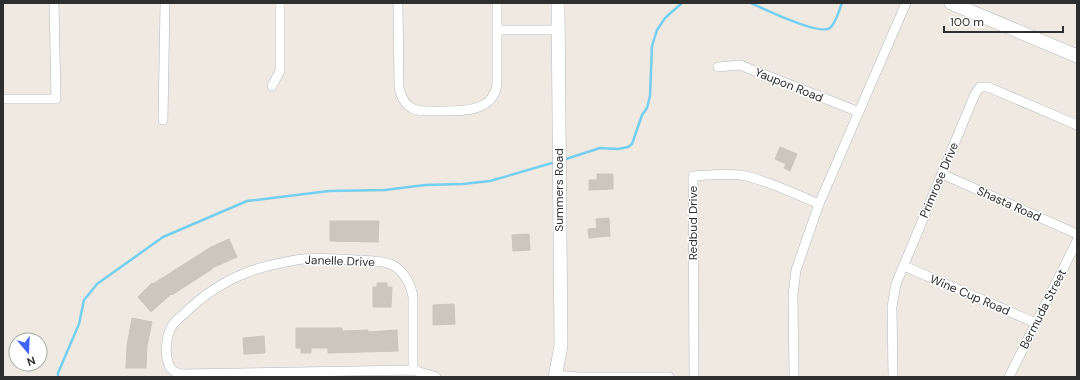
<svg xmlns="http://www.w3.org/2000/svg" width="1080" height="380" font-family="'DM Sans',sans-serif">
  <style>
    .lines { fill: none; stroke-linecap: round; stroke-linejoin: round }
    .stream { stroke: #75cff0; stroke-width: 2.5 }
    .building { fill: #cbc7bf; stroke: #cbc5ba }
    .street-casing { stroke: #b4b7c1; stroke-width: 10 }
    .secondary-casing { stroke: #b4b7c1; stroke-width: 14 }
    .street { stroke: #fff; stroke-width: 9 }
    .secondary { stroke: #fff; stroke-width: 13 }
    .labels { text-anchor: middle; stroke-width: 3; stroke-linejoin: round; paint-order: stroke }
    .street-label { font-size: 12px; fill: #2e2e2e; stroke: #fff }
  </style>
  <rect width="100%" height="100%" fill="#efe9e1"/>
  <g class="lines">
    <!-- stream -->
    <path class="stream" d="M751,3C764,9 819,36 830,28C836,23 839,10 842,3
      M566,159L600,148L618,149L628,147L632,144L642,115L647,108L650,96L652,46L657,30L665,18L682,3
      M58,377V373L79,324L84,300L97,284L163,237L247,201L329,191L385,190L425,185L463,184L490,181L552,163"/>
  </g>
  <!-- building -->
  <path class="building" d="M780,147L797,154L790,171L784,168L786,164L775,159Z
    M597,174H613V189L589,190V180H597Z
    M609,218L610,236L589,238L588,229L597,228L596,219Z
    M330,221H379L378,242L330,241Z
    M529,234L530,250L513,251L512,235Z
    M229,239L237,257L212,268V269L172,295L171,294L151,312L138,297L152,283L153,284L211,247Z
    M377,283H387V287H392L391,307H373V287H377Z
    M454,304L455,324L433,325V305Z
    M132,318L152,322L147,346L146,368H126L127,346Z
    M296,328H342V331L368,330V332L397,330L398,351L328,353V348H311V353H301V348H296Z
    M264,336L265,353L244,354L243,338Z"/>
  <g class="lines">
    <defs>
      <path id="street" d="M398,3L399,88C403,104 410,111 427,111C451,110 493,117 497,84V3
        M498,30H559
        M718,67L740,65L859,112
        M272,86L280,71V3
        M3,99H56L54,3
        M163,120L165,3
        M942,174L1077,234
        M904,266L1036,323
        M413,370V297C411,284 403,269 390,264C380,260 367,261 356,260C336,259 315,257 296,260C280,263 263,266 248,272C225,281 203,295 185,313C180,317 175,321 172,326C167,334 165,349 167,358C169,368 172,372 182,374L413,370L436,377
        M556,375L577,377H669
        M694,377L693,176C710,175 729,173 746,176C771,182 795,194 819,204
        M794,377L793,295L796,270L819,204L906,3
        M893,377L892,307L896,284L975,94L980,87H988L1077,125
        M1009,377L1077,241"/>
      <path id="secondary" d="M951,3L1077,56
        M555,377L561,346L558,3"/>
    </defs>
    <!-- street casing -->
    <use href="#street" class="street-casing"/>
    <!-- secondary casing -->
    <use href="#secondary" class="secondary-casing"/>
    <!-- street -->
    <use href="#street" class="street"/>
    <!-- secondary -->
    <use href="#secondary" class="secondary"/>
  </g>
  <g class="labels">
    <!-- street labels -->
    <g class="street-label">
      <text transform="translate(789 85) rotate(22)" y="4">Yaupon Road</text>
      <text transform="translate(939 180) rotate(-67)" y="4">Primrose Drive</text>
      <text transform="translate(559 190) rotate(-90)" y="4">Summers Road</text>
      <text transform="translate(1009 204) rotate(24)" y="4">Shasta Road</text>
      <text transform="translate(693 223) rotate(-90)" y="4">Redbud Drive</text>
      <text transform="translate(340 261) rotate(2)" y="4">Janelle Drive</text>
      <text transform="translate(970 295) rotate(23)" y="4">Wine Cup Road</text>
      <text transform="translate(1043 309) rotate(-63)" y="4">Bermuda Street</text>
    </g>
  </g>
  <!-- border -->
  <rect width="1080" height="380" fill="none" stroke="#2e2e2e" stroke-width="8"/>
  <!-- north arrow -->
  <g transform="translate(28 352) rotate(161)"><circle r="19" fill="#ffffff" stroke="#ababab"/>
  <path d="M0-3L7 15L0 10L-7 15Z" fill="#4264fb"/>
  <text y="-6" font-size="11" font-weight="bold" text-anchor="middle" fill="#2e2e2e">N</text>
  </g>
  <!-- scale -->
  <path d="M944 26v6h119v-6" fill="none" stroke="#2e2e2e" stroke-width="2"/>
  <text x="950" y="26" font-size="12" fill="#2e2e2e" stroke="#ffffff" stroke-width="3" paint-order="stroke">100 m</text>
</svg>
